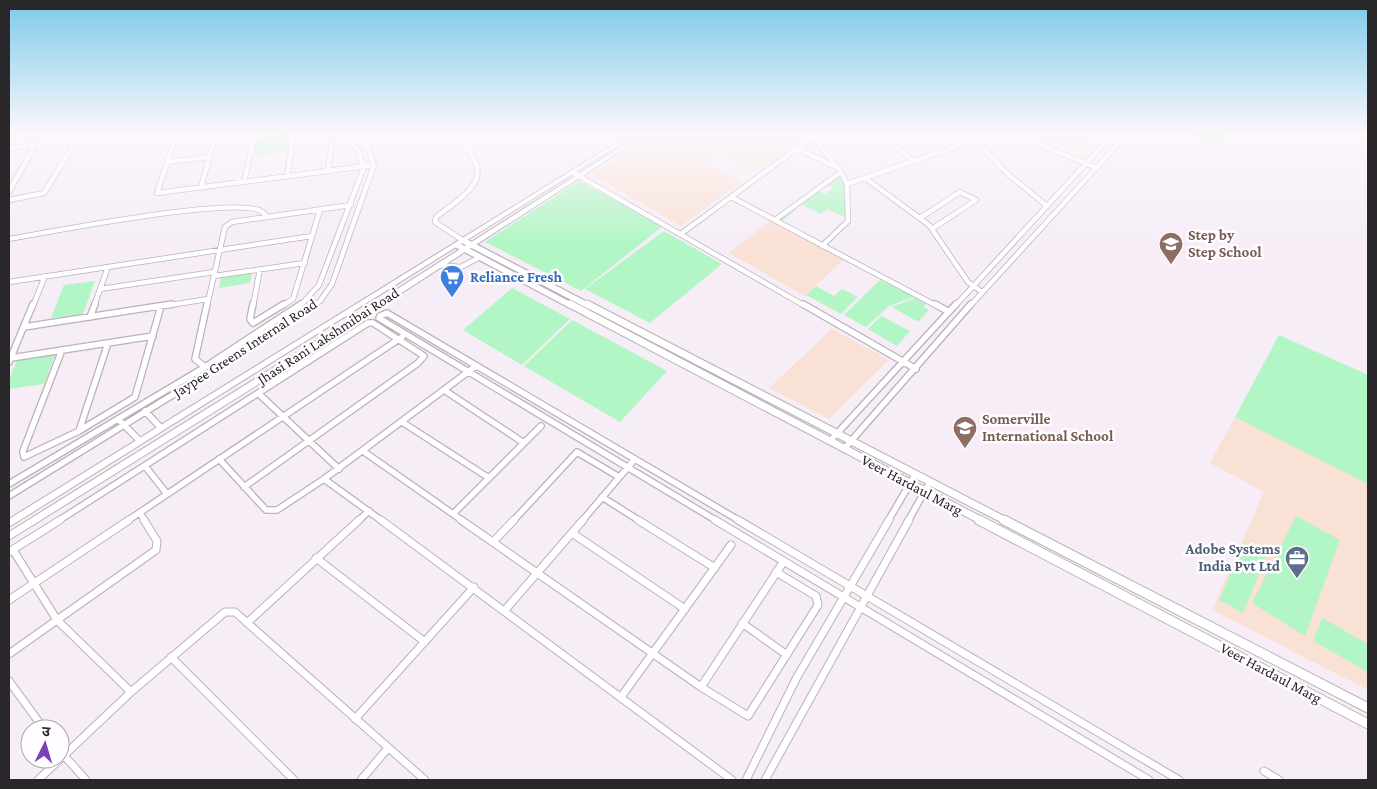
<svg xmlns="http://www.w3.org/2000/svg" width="1377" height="789" font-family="'Crimson Pro','Noto Sans Devanagari',serif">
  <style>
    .commercial { fill: #f9e1d6 }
    .green { fill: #b1f6c4 }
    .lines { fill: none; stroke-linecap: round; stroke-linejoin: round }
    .minor-far2-casing { stroke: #bab1ba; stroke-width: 6 }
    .minor-far1-casing { stroke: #bab1ba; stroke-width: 8 }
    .minor-casing { stroke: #bab1ba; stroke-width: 9 }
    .tertiary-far2-casing { stroke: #bab1ba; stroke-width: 8 }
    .tertiary-far1-casing { stroke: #bab1ba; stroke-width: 9 }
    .tertiary-casing { stroke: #bab1ba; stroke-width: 11 }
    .secondary-casing { stroke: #bab1ba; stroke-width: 2 }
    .minor-far2 { stroke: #fff; stroke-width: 4.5 }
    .minor-far1 { stroke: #fff; stroke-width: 5.5 }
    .minor { stroke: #fff; stroke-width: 7 }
    .tertiary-far2 { stroke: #fff; stroke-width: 5.5 }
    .tertiary-far1 { stroke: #fff; stroke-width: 7 }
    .tertiary { stroke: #fff; stroke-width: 9 }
    .secondary { fill: #fff; fill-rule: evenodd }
    .labels { text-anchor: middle; stroke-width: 5; stroke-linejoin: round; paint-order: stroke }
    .education-label { font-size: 15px; font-weight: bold; fill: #785e54; stroke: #fffdff; text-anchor: start }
    .shop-label { font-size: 15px; font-weight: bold; fill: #366cbe; stroke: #fffdff; text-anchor: start }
    .street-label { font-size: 15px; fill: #2a272b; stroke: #fffdff }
    .service-label { font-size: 15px; font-weight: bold; fill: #4e5e75; stroke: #fffdff; text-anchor: end }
  </style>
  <rect width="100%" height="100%" fill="#f6edf6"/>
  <!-- commercial -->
  <path class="commercial" d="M659,133H809L758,171L722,153L707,163L742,181L681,226L592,175Z
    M1028,133H1099L1079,153Z
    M770,221L844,259L805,296L729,253Z
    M832,329L889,360L829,419L769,388Z
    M1235,417L1368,484V690L1212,610L1264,492L1210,463Z"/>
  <!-- green -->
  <path class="green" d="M1185,133H1230L1221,146Z
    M290,134L286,152L252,156L256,138Z
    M841,174L846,184L847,218L828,209L821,214L801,204L782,222L778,220L818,191L826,194L834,187L826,185Z
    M579,181L663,226L581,291L485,242Z
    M664,231L722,264L650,323L585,289Z
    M252,273L250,283L219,288L221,277Z
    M880,280L914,297L889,306L866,327L844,315Z
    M95,281L83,314L51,318L64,285Z
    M816,286L834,296L842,289L858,297L841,314L806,295Z
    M512,288L570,319L522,365L463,330Z
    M915,298L926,304L923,307L929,310L918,322L892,307Z
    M881,316L910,331L897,346L868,329Z
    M572,320L667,371L620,422L524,366Z
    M1279,335L1368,375V484L1235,417Z
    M55,354L44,384L9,389V380L17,360Z
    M1296,516L1340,540L1305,636L1252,603Z
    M1245,542L1267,555L1243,613L1219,600Z
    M1322,618L1368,644V672L1313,641Z"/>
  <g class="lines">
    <defs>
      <path id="minor-far2" d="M177,133L157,193L374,165
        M427,133L441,135
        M449,133C497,172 479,186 436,217L435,222L464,241
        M879,133L913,161
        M1010,133L1097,168
        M1349,133L1368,141
        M813,136L841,172L847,184L848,221L822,246
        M975,140L1009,175L1047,206
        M9,148L76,141
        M796,148L836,167
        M470,151L477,140L478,133
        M167,162L209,157
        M328,171L332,139
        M572,172L805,306
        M287,176L294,133
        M865,178L929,225L968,282L982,292
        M244,182L255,133
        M847,184L996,133
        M201,187L216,133
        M9,192L35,145
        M731,197L937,306
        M9,200L44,193L76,141
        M920,218L960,192L976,200L932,229
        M775,220L841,172
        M682,233L818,133
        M9,239C50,232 233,196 261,211C263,212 265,215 266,217
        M439,265L461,267L480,257
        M214,276L305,263
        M9,282L312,236
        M100,289L214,272
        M33,306L45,276
        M94,306L108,267
        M164,306L208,299
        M207,306L225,227L232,222L351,205
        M253,306L260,269
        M282,306L293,299L320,210
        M300,306L319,285L364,167L358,150L334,133
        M313,306L320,301L332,284L374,165L367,146L351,133
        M955,306L1114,133
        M970,306L1128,133"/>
      <path id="minor-far1" d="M253,304L250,319L253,323L284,304
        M803,304L916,369
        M935,304L949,312
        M90,317L95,304
        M24,327L172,304
        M62,350L23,451L24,457L79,431L135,397L161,306
        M11,358L153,336
        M9,362L33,304
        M205,367L195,359L207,304
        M444,390L524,443
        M259,394L339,469
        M145,411L161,428
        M118,419L140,441
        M402,422L489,478
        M79,431L108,343
        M830,441L956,304
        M844,449L971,304
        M363,451L463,521
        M219,459L266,510H277L324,479L476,366
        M145,466L167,494
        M324,479L382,521
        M9,484L205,367L301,304
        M9,496L281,328L315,304
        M602,497L640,521
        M140,513L145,521
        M453,514L541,426
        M58,521L368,323H373L424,356L418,363L244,487
        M127,521L402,337
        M358,521L369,511
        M513,521L577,452L619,477
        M582,521L634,460
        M717,521L379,318L380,316L387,313L740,521
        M888,521L915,475
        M908,521L930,482"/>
      <path id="minor" d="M381,520L732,780
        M461,520L701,687L748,716L818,605L816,596L776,572
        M638,520L715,568
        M715,520L1149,780
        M738,520L1179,780
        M572,533L685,609
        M493,542L514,520
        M13,550L57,620L131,692
        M9,552L60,520
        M316,558L425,642
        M9,600L129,520
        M505,610L583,520
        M247,623L359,520
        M742,623L787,655
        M9,654L156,550L157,541L144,520
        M171,657L294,780
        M9,681L44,729
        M701,687L784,561
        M621,697L731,545
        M355,719L474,587
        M60,751L86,780
        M1264,771L1279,780
        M38,780L131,692L225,612H235L425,780
        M361,780L388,748
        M746,780L797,677L889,520
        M765,780L909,520"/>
      <path id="tertiary-far2" d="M1358,133L1368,137
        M464,241L589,306
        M457,245L572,306"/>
      <path id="tertiary-far1" d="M570,304L982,521
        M587,304L1006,521"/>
      <path id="tertiary" d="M979,520L1368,724
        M1004,520L1368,708"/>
      <path id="secondary" d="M632,133H638L9,527V519Z
        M643,133H649L304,356L9,540V532L298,352Z"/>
    </defs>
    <!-- minor-far2 casing -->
    <use href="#minor-far2" class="minor-far2-casing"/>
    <!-- minor-far1 casing -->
    <use href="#minor-far1" class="minor-far1-casing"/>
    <!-- minor casing -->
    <use href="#minor" class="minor-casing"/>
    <!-- tertiary-far2 casing -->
    <use href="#tertiary-far2" class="tertiary-far2-casing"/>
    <!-- tertiary-far1 casing -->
    <use href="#tertiary-far1" class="tertiary-far1-casing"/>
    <!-- tertiary casing -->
    <use href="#tertiary" class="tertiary-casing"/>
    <!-- secondary casing -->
    <use href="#secondary" class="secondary-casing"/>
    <!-- minor-far2 -->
    <use href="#minor-far2" class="minor-far2"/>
    <!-- minor-far1 -->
    <use href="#minor-far1" class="minor-far1"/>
    <!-- minor -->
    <use href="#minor" class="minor"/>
    <!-- tertiary-far2 -->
    <use href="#tertiary-far2" class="tertiary-far2"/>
    <!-- tertiary-far1 -->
    <use href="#tertiary-far1" class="tertiary-far1"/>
    <!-- tertiary -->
    <use href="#tertiary" class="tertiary"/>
    <!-- secondary -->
    <use href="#secondary" class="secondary"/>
  </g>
  <!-- sky -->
  <linearGradient id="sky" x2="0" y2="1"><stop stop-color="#7ccaea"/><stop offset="0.55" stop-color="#fbf7fb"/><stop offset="1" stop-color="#fbf7fb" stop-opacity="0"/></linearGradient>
  <rect width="1377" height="243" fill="url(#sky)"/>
  <!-- icons -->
  <defs>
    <symbol id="school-pin" viewBox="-11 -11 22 30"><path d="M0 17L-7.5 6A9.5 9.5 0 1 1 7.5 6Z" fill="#8d6e63" stroke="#fffdff"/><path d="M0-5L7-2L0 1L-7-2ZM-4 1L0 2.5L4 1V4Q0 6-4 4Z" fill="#fff"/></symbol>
    <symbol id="supermarket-pin" viewBox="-11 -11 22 30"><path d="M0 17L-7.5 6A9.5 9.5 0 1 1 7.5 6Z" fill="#3f7fe0" stroke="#fffdff"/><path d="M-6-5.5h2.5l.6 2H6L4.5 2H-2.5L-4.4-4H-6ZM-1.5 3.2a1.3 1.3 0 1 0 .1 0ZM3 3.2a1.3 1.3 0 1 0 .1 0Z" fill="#fff"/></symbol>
    <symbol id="office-pin" viewBox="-11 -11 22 30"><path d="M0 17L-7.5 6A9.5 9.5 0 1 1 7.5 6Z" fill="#5c6f8a" stroke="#fffdff"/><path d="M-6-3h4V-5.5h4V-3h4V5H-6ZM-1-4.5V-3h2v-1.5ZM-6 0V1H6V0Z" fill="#fff"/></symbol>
  </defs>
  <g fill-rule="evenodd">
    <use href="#school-pin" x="1157" y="230" width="28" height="38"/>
    <use href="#supermarket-pin" x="438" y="263" width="28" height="38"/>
    <use href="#school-pin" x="951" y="414" width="28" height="38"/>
    <use href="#office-pin" x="1283" y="544" width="28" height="38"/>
  </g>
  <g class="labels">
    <!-- education labels -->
    <g class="education-label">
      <text x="1188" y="240">Step by<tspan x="1188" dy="17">Step School</tspan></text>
      <text x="982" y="424">Somerville<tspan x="982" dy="17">International School</tspan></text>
    </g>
    <!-- shop labels -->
    <g class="shop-label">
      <text x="470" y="282">Reliance Fresh</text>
    </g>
    <!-- street labels -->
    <g class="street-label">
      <text transform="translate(328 336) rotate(-33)" y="5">Jhasi Rani Lakshmibai Road</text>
      <text transform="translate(245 348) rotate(-33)" y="5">Jaypee Greens Internal Road</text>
      <text transform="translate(912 485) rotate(28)" y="5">Veer Hardaul Marg</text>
      <text transform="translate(1271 673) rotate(28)" y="5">Veer Hardaul Marg</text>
    </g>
    <!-- service labels -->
    <g class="service-label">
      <text x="1280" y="554">Adobe Systems<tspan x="1280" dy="17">India Pvt Ltd</tspan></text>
    </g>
  </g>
  <!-- border -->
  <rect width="1377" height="789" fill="none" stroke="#2a272b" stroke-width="20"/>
  <!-- north arrow -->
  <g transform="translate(45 744) rotate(5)"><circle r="24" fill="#fffdff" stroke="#aaa7aa"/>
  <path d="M0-4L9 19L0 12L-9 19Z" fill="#7a41b8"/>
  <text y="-8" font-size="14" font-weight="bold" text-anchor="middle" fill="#2a272b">उ</text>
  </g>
</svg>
